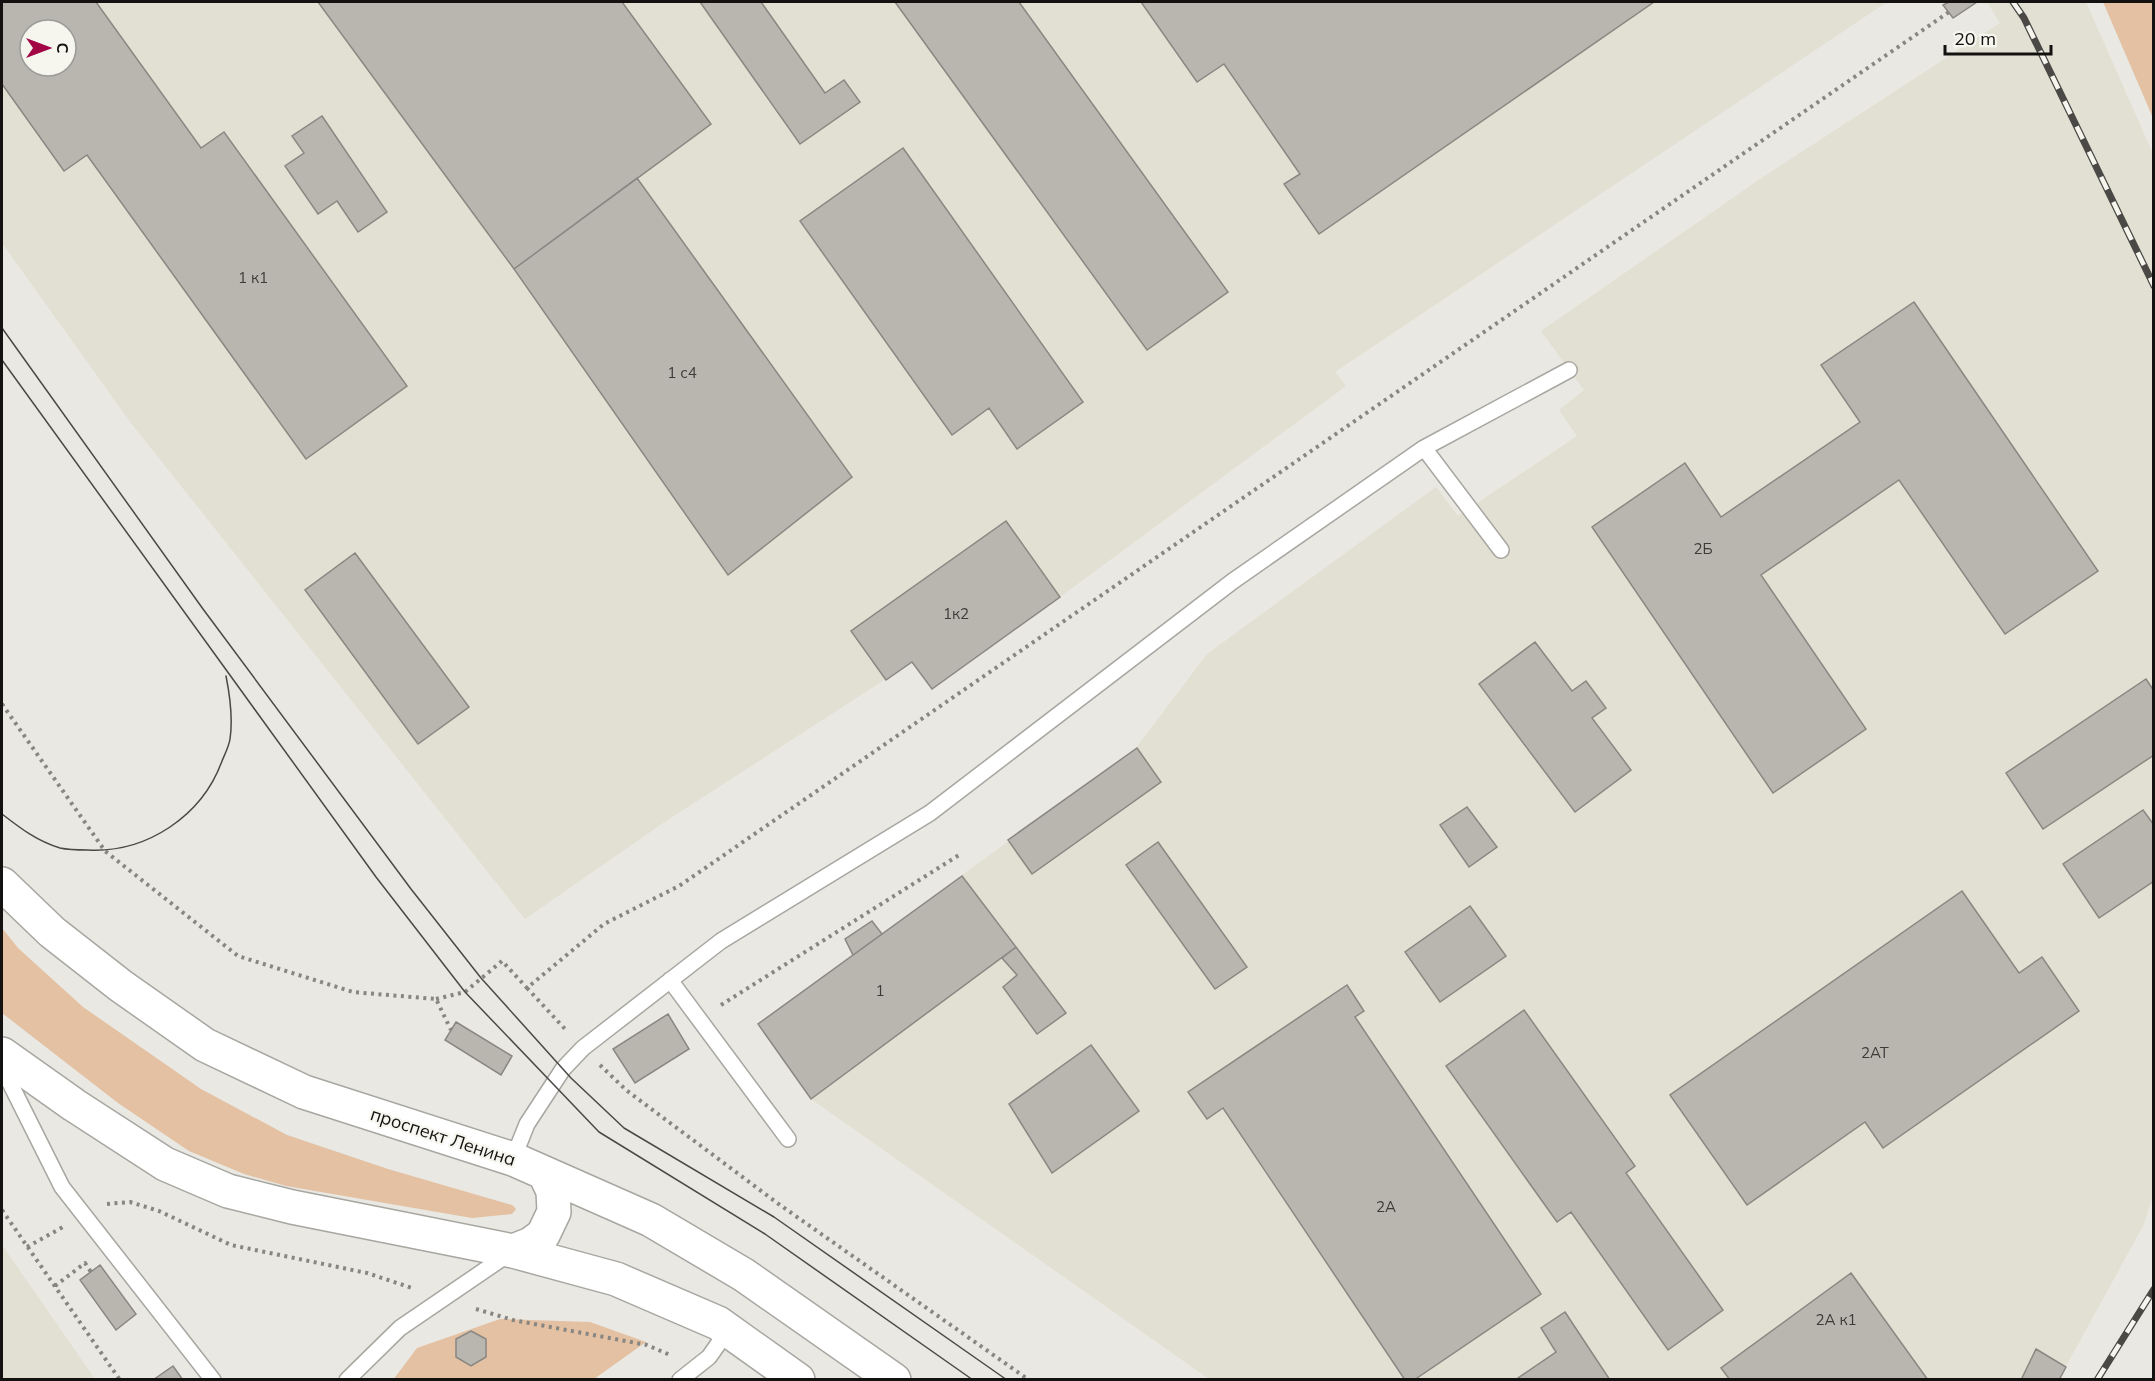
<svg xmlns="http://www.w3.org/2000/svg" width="2155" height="1381" font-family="Mulish,sans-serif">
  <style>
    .built { fill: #e2e0d2; fill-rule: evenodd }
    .green { fill: #e3c1a2 }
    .building { fill: #b9b6b0; stroke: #8a8782; stroke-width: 1.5; fill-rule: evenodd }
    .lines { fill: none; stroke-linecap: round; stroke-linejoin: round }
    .lane-casing { stroke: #a7a6a0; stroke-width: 18 }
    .primary-casing { stroke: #a7a6a0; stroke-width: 36 }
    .path { stroke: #878682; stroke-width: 4; stroke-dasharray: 3 4.5; stroke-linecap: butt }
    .lane { stroke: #fff; stroke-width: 15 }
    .primary { stroke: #fff; stroke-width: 33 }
    .tram { stroke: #4a4946; stroke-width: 1.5 }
    .rail-casing { stroke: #4a4946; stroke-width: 7 }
    .rail { stroke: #f6f6ef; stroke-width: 4.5; stroke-dasharray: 14; stroke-linecap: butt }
    .labels { text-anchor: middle; stroke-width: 4.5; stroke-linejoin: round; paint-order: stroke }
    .number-label { font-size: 15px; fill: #3c3b38 }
    .street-label { font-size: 18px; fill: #131210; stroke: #f6f6ef }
  </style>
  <rect width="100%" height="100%" fill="#e9e8e2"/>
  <!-- built -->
  <path class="built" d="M2,2H1887L1335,372L1346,386L1060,597L932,689L912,662L663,823L525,919L131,423L2,243ZM30,30H66V66H30Z
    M1987,2H2086L2153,154L2154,1193L2143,1226L2059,1379H1209L811,1099L758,1024L1136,748L1207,654L1436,487L1458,516L1577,436L1559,410L1584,390L1541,331L1763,177L2000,23Z
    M2,1245L95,1379H2Z"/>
  <!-- green -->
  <path class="green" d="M2103,2H2153V118Z
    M2,928L18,948L83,1007L201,1089L287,1135L388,1169L512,1205L516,1209L512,1214L472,1218L286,1186L244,1174L189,1151L118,1103L2,1013Z
    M500,1319L590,1322L646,1342L594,1379L393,1380L417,1348Z"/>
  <!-- building -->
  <path class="building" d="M2,2H96L201,148L224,132L407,386L306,459L87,155L64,171L2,84ZM30,30H66V66H30Z
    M318,2H622L711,124L514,269Z
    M700,2H761L825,93L844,80L860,102L800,144Z
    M895,2H1019L1228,292L1147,350Z
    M1141,2H1654L1319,234L1284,184L1300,174L1224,64L1197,82Z
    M1949,2H1977L1953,18L1943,5Z
    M322,116L387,212L358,232L337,201L318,214L285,166L304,153L292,136Z
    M903,148L1083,402L1017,449L989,408L952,435L800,221Z
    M637,178L852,477L728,575L514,269Z
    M1914,302L2098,571L2005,634L1899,480L1761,575L1866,729L1773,793L1592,527L1685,463L1721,517L1860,422L1821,365Z
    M1006,521L1060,597L932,689L912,662L886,680L851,631Z
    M355,553L469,707L418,744L305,590Z
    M1535,642L1572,691L1586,681L1606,708L1592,718L1631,770L1575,812L1479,684Z
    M2146,679L2154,691V755L2043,829L2006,773Z
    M1137,748L1161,782L1032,874L1008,840Z
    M1467,807L1497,847L1469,867L1440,825Z
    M2143,810L2154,825V881L2099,918L2063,864Z
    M1158,842L1247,967L1215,989L1126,865Z
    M962,876L1016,947L811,1099L758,1024Z
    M1962,891L2019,973L2042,957L2079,1011L1883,1148L1865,1122L1747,1205L1670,1095Z
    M1470,906L1506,956L1440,1002L1405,952Z
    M872,921L882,934L853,955L845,939Z
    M1016,947L1066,1013L1037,1034L1003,987L1017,975L1002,958Z
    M1347,985L1364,1011L1355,1017L1541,1294L1414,1380H1405L1223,1108L1207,1119L1188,1092Z
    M1524,1010L1635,1166L1626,1173L1723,1310L1668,1350L1571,1212L1557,1222L1446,1066Z
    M668,1014L689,1049L635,1083L613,1049Z
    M456,1022L512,1056L501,1075L445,1040Z
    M1091,1045L1139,1111L1052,1173L1009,1104Z
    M100,1265L136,1314L116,1330L80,1280Z
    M1851,1273L1928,1380H1730L1721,1368Z
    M1565,1312L1610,1380H1519L1518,1378L1556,1352L1541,1328Z
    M471,1331L486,1339V1357L471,1366L456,1357V1339Z
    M2036,1349L2066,1367L2059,1380H2021Z
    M173,1366L183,1380H153Z"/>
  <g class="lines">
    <defs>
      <path id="lane" d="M1424,448L1501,550
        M670,980L788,1139
        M2,1067L62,1187L213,1380
        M513,1159L527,1124L563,1069L583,1048L721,941L930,813L1233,581L1424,448L1569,370
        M347,1380L400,1328L510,1253
        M680,1380L709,1357L728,1330"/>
      <path id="primary" d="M2,884L52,932L121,986L205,1045L304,1092L513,1159L651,1220L744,1275L894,1380
        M2,1054L74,1105L165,1164L228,1191L292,1207L513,1251L616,1279L718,1323L798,1380
        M513,1251L531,1244L543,1235L554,1212L553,1191L545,1174"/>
    </defs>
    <!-- lane casing -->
    <use href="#lane" class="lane-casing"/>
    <!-- primary casing -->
    <use href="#primary" class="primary-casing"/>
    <!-- path -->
    <path class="path" d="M2,704L105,851L238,956L353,992L436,999L451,1030
      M527,988L565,1029
      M436,999L465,992L502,961L527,988L604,924L679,886L1949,12
      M721,1005L959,855
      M600,1065L626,1090L780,1205L1029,1380
      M107,1204L130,1202L159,1211L231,1245L367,1273L412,1288
      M2,1210L120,1380
      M27,1247L63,1227
      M55,1286L85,1263L91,1272
      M476,1309L513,1320L647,1345L670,1355"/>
    <!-- lane -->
    <use href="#lane" class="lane"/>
    <!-- primary -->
    <use href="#primary" class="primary"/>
    <!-- tram -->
    <path class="tram" d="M2,328L203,609L411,889L481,978L571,1078L624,1128L774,1217L1007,1380
      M2,360L376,877L465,992L599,1132L765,1234L973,1380
      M2,814C20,828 37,841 60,848C69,850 79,850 88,850C147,853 202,816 222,761C225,754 229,746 230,739C233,719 230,696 226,676"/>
    <defs>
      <path id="rail" d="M2013,2L2024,18L2154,286
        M2097,1380L2154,1289"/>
    </defs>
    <!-- rail casing -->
    <use href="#rail" class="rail-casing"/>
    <!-- rail -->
    <use href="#rail" class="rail"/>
  </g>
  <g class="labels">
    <!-- number labels -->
    <g class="number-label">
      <text x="253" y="283">1 к1</text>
      <text x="682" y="378">1 с4</text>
      <text x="1703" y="554">2Б</text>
      <text x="956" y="619">1к2</text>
      <text x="880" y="996">1</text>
      <text x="1875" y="1058">2АТ</text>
      <text x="1386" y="1212">2А</text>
      <text x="1836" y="1325">2А к1</text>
    </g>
    <!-- street labels -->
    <g class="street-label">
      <text transform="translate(443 1137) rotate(18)" y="6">проспект Ленина</text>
    </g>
  </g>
  <!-- border -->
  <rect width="2155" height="1381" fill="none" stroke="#131210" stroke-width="6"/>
  <!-- north arrow -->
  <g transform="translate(48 48) rotate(90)"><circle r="28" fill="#f6f6ef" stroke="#9b9b96" stroke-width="1.5"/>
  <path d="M0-4.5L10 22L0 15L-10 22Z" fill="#a10544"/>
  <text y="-9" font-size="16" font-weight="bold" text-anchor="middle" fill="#131210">С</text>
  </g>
  <!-- scale -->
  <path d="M1945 45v9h106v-9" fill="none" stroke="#131210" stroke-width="3"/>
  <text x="1954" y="45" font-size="18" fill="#131210" stroke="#f6f6ef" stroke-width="4.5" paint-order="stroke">20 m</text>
</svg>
